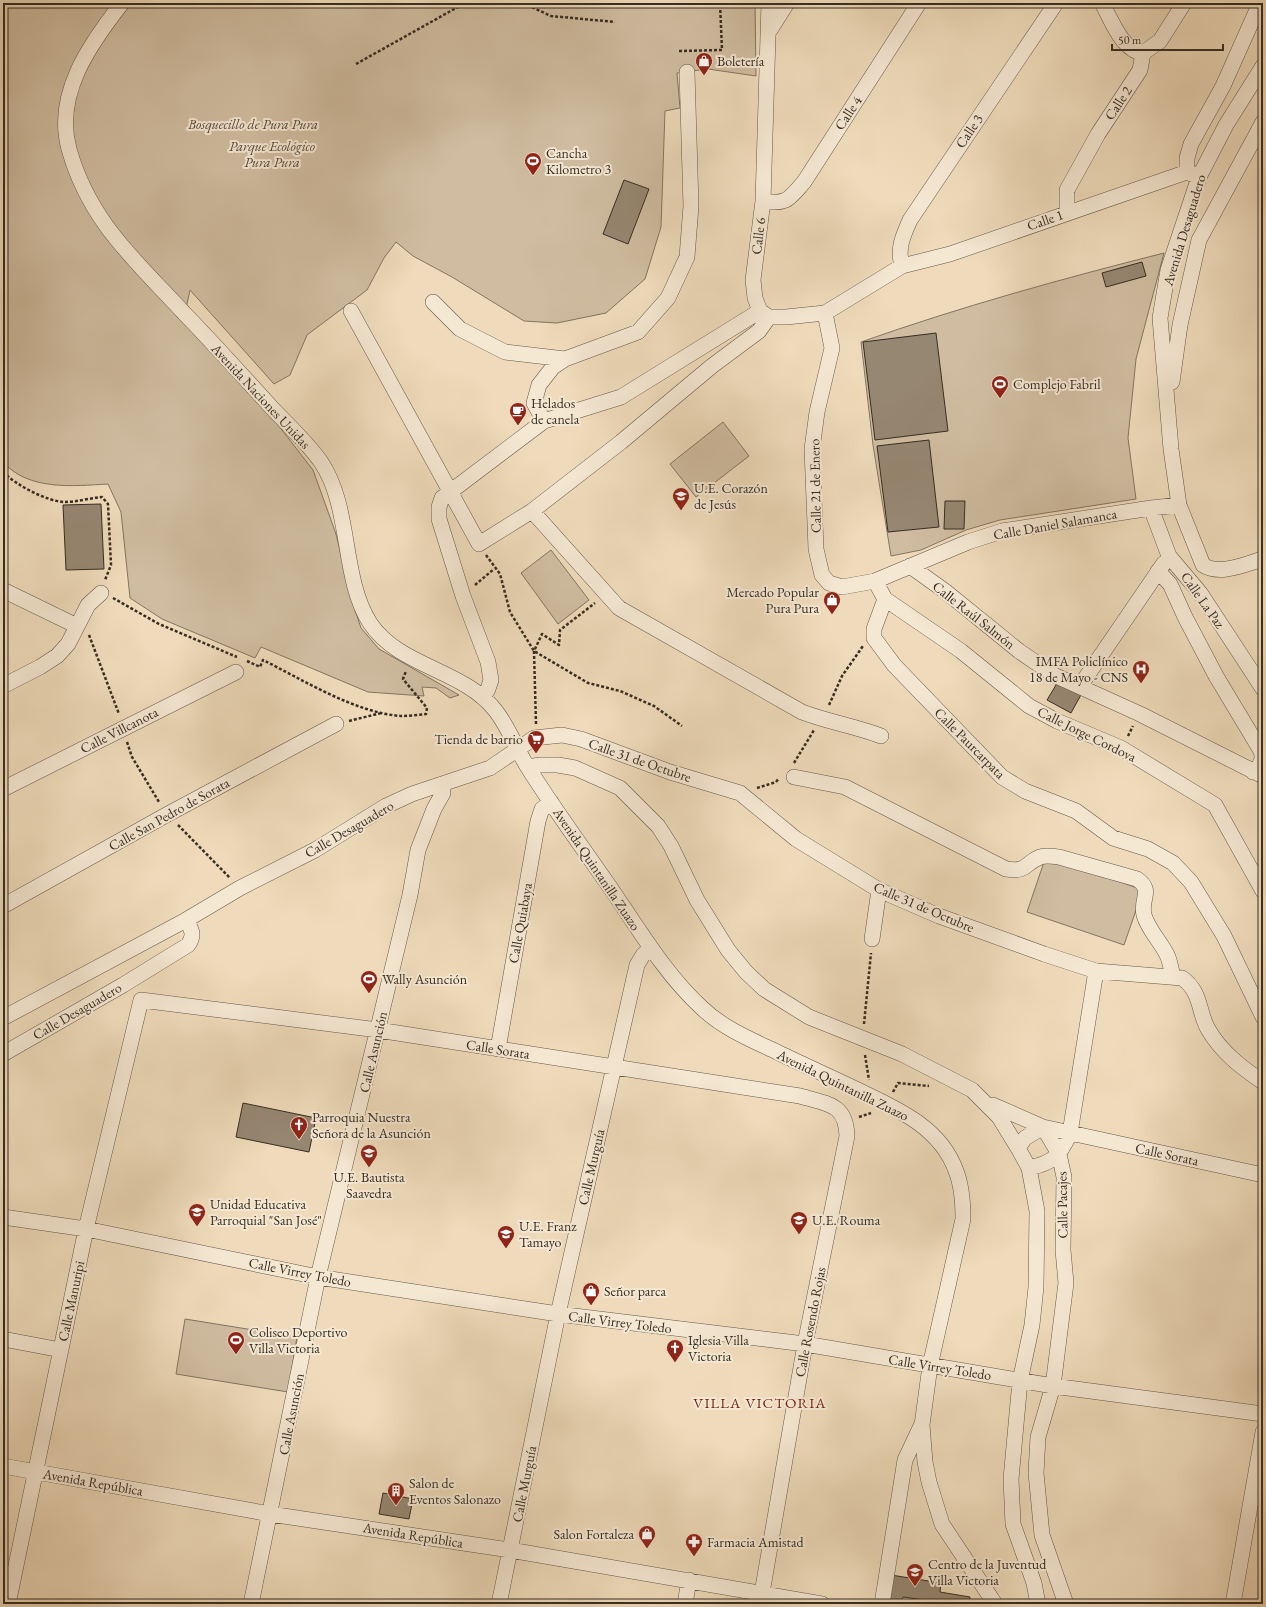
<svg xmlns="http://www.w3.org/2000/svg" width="1266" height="1607" font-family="'EB Garamond',serif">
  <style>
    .green { fill: #d0bda1; stroke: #837562 }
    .building { fill: #968772; stroke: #362d22 }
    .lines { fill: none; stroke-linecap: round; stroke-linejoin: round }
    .minor-casing { stroke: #645848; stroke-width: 16 }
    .path { stroke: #362d22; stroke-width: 2.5; stroke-dasharray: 3 2; stroke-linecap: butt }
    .minor { stroke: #f5e8d3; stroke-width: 15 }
    .labels { text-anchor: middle; stroke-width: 4; stroke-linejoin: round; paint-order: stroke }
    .poi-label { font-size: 14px; fill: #362d22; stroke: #f5e8d3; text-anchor: start }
    .street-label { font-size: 14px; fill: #362d22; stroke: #f5e8d3 }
    .park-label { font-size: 14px; font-style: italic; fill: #554a3b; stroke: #f5e8d3 }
    .neighbourhood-label { font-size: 15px; letter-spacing: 1px; fill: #7a1f14; stroke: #f5e8d3 }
  </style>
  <rect width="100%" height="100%" fill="#efdbbb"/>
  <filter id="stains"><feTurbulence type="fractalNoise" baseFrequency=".005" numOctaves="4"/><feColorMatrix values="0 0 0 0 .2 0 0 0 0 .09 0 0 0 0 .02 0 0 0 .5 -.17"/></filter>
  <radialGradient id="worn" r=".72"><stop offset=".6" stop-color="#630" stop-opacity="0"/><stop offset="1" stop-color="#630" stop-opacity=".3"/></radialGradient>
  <!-- green -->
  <path class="green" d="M3,3H755L756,76L708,69L677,73L680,108L665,111L661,227L645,279L606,313L557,323L524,321L452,277L413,256L396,242L384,258L367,290L307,335L290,375L274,384L190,290L183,322L268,412L313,470L336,534L352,601L361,628L379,649L459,695L450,698L436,688L422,687L424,696L368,692L261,647L255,658L162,619L130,598L121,512L108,484C73,486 29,491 3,462Z
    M1164,253L1136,359L1128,438L1136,499L1000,520L966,530L921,550L891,556L873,445L861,342C960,307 1061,279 1164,253Z
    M723,422L749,456L696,497L670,464Z
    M551,550L589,600L558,624L521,573Z
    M1046,856L1143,890L1124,945L1027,912Z
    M185,1319L297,1337L288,1392L176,1374Z"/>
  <!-- building -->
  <path class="building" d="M624,180L649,189L628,244L603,234Z
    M1142,262L1146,276L1106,287L1102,273Z
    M936,333L948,431L875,440L863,342Z
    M929,440L939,527L888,532L877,446Z
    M945,501H965L964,529H944Z
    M101,504L104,569L66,570L63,505Z
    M1059,680L1082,693L1071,713L1047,700Z
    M243,1103L316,1118L309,1152L236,1137Z
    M383,1493L413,1499L409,1519L379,1514Z
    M891,1575L941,1583L940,1592L970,1597L969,1604H938V1602L903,1597L901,1604L887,1601Z"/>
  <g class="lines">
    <defs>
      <path id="minor" d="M122,3C90,44 54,94 69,149C89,221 135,260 184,313C214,344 243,376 272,408C288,425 307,442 321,462C352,508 341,578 370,623C399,667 463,669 495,710C508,726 516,748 527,766C554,809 585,851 614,893C641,933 667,976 702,1008C724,1029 752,1040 779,1053C806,1066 833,1078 860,1091C898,1109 941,1128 956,1171C962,1186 963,1202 963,1219L930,1366L922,1425L925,1462L929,1482L942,1524L995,1604
        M769,3L763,201L753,280L755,298L760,311L769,317H786L825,313L902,266L950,254L1187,172L1199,177
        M1102,3C1111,19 1122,51 1143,53
        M770,30L787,3
        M1143,53L1160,41L1184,3
        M1263,66L1226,125L1199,177L1168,270L1160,318L1171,449L1179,505L1203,565C1220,576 1245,564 1263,559
        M1187,172V158L1191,144L1223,86L1260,3
        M763,201C787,205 789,199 804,182L919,3
        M1067,213V190L1098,134L1140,70L1143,53
        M902,266C897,248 903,236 910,220L1056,3
        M433,302L460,329L505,352L565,359
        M351,311L479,544L532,511L621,442L712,366L759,331L769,317
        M825,313L832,348L817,412L812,449L816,549L822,575L829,583L842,587L875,581L968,542L1002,531L1151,508L1179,505
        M1172,382L1180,325L1199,240L1263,122
        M544,421L534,403L539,385L553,367L565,359L638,332L668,298L687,257L691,206L687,72
        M1151,508L1169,556L1201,594L1263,689
        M532,511L619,608L802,712C828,722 855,726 881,736
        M910,566L945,591L1019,651L1054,675L1140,714L1263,776
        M1158,571L1170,584L1185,617L1216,676L1261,751C1264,760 1260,766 1253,772
        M875,581L885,599L874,629V638L894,665L1002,777L1025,791L1076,811L1113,838L1148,849L1173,863L1191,882L1224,936L1263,1017
        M3,590L77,626
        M885,599L961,651L1029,706L1057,721L1121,748L1215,805L1263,891
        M3,686L40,667L57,656L68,644L88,605L101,593
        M1080,686L1164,563
        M483,697L488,689L491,680L488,662L463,596L439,519V507L442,498L544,421L621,397L760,311
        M528,767L540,765H558L575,768L620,788L658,826L671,846L697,900L728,950L746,972L764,989L809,1017L902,1054L972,1090L999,1117L1018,1148L1029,1168L1037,1211L1036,1287L1032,1325L1020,1381L1011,1479L1013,1524L1034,1583L1038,1604
        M794,777L845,787L1006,869C1029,872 1023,864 1040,857C1046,855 1052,856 1059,857L1137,879C1154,891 1140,898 1144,915C1148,929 1159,940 1166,953C1170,959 1171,969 1173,977
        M3,789L236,672
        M3,906L168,814L336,724
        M872,939L879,890
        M3,1018L186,920L240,888L315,850L386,806L412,794L490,768L534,738L562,735L581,739L670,772L740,793L796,839L879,890L939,916L1044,954L1096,971L1182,978C1202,992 1198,1012 1208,1029C1221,1052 1242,1068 1263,1082
        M498,1049L538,821L542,809L551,802
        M3,1054L123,985L188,945C195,935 192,930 186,920
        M993,1105L1043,1127L1263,1175
        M1043,1127L1059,1154L1064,1177L1063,1250L1066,1283L1053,1386L1038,1437L1036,1473L1042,1535L1066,1604
        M1018,1148L1025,1138L1043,1127
        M1029,1168C1053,1163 1060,1156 1070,1133L1096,971
        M3,1217L86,1229L318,1277L558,1314L805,1344L1053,1386L1263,1414
        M3,1339L61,1350
        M3,1466L270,1514L510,1550L822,1604
        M8,1604L86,1229L141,1000L378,1030L800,1096C827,1104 846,1103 847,1136L805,1344L762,1593
        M251,1604L318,1277L410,895L418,850L434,809L443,793L442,784
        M499,1604L558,1314L637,965L643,955L651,948
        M685,1604L689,1580
        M882,1604L905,1460L921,1426
        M1233,1604L1263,1432"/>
    </defs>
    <!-- minor casing -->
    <use href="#minor" class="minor-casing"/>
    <!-- path -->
    <path class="path" d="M523,3L551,16L615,22
      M679,51L722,50L720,3
      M356,64L465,3
      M3,472C16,485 46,501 64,502C76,502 90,498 102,497L108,504L111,565L105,580
      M486,555L500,574L510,612L534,651L588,683L620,691L654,706L682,726
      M475,585L494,569
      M113,598L159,624L237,657
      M89,635L119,714
      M247,661L260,667L263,660C303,680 356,713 401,716C409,716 418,715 426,714L427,708L403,679L406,671
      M829,705L842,676L863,646
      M349,721L381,713
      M536,724L534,651L542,634L559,645L560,630L595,603
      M1128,736L1133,726
      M127,742L132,757L159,802
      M794,763L814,730
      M757,788L776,782L779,778
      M178,825L230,878
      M864,1024L871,953
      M865,1055L869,1080
      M893,1092L898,1083L929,1086
      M859,1117L871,1113"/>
    <!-- minor -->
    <use href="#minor" class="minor"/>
  </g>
  <!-- icons -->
  <defs>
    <symbol id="shop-pin" viewBox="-11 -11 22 30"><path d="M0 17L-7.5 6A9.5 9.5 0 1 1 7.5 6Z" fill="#8f2418" stroke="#f5e8d3"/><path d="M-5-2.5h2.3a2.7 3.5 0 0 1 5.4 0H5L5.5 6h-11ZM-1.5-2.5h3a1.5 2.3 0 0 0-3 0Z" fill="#fff"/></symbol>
    <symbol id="stadium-pin" viewBox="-11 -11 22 30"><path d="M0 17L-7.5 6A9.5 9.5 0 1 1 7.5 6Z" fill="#8f2418" stroke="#f5e8d3"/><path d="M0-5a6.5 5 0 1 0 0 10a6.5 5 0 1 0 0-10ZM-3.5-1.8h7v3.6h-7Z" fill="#fff"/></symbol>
    <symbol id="cafe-pin" viewBox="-11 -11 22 30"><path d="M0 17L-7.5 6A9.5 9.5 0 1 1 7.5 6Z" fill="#8f2418" stroke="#f5e8d3"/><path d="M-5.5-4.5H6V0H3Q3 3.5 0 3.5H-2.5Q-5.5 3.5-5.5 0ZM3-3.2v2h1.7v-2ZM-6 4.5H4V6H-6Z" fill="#fff"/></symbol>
    <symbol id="school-pin" viewBox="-11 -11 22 30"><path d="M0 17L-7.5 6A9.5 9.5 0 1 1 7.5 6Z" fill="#8f2418" stroke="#f5e8d3"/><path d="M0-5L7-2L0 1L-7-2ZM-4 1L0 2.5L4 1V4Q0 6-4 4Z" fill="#fff"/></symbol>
    <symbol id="hospital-pin" viewBox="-11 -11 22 30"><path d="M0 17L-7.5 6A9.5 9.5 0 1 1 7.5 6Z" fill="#8f2418" stroke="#f5e8d3"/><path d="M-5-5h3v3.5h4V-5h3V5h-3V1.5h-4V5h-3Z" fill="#fff"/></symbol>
    <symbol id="supermarket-pin" viewBox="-11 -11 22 30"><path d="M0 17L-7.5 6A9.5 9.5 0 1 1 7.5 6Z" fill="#8f2418" stroke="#f5e8d3"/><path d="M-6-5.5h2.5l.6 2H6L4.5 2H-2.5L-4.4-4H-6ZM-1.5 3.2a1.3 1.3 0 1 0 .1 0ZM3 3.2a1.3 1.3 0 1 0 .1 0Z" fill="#fff"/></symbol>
    <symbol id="church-pin" viewBox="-11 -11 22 30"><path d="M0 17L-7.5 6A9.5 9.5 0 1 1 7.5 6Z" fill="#8f2418" stroke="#f5e8d3"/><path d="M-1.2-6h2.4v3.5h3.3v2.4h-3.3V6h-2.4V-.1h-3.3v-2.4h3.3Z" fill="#fff"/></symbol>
    <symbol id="building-pin" viewBox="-11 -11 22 30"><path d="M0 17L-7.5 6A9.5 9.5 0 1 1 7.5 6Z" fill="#8f2418" stroke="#f5e8d3"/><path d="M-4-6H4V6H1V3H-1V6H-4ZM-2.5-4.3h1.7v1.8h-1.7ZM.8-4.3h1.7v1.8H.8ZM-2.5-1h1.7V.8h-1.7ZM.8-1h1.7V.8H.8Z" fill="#fff"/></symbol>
    <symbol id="pharmacy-pin" viewBox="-11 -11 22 30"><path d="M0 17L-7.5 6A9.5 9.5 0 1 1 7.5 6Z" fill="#8f2418" stroke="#f5e8d3"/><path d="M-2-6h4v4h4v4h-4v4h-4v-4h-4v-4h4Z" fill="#fff"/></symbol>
  </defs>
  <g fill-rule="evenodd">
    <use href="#shop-pin" x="694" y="51" width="20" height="27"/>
    <use href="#stadium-pin" x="523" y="151" width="20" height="27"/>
    <use href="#stadium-pin" x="990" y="374" width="20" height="27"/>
    <use href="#cafe-pin" x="508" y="401" width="20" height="27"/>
    <use href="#school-pin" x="671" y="486" width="20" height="27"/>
    <use href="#shop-pin" x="822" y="590" width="20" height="27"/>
    <use href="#hospital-pin" x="1131" y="659" width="20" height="27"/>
    <use href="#supermarket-pin" x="526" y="729" width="20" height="27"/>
    <use href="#stadium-pin" x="359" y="969" width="20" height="27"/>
    <use href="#church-pin" x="289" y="1115" width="20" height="27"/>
    <use href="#school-pin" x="359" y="1143" width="20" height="27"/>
    <use href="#school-pin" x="187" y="1202" width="20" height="27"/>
    <use href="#school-pin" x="789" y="1210" width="20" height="27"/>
    <use href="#school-pin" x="496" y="1224" width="20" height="27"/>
    <use href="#shop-pin" x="581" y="1281" width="20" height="27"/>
    <use href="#stadium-pin" x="226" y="1330" width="20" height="27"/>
    <use href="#church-pin" x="665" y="1338" width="20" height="27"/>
    <use href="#building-pin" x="386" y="1481" width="20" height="27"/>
    <use href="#shop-pin" x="637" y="1524" width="20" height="27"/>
    <use href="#pharmacy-pin" x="684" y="1532" width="20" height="27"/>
    <use href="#school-pin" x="905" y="1562" width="20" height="27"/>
  </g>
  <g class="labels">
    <!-- poi labels -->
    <g class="poi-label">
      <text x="717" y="66">Boletería</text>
      <text x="546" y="158">Cancha<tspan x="546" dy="16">Kilometro 3</tspan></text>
      <text x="1013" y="389">Complejo Fabril</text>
      <text x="531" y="408">Helados<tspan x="531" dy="16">de canela</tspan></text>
      <text x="694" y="493">U.E. Corazón<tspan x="694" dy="16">de Jesús</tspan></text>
      <text x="819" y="597" text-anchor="end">Mercado Popular<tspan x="819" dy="16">Pura Pura</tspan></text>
      <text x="1128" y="666" text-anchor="end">IMFA Policlínico<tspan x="1128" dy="16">18 de Mayo - CNS</tspan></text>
      <text x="523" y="744" text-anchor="end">Tienda de barrio</text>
      <text x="382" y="984">Wally Asunción</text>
      <text x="312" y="1122">Parroquia Nuestra<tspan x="312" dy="16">Señora de la Asunción</tspan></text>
      <text x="369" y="1182" text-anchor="middle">U.E. Bautista<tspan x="369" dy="16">Saavedra</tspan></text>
      <text x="210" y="1209">Unidad Educativa<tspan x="210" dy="16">Parroquial "San José"</tspan></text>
      <text x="812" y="1225">U.E. Rouma</text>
      <text x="519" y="1231">U.E. Franz<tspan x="519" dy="16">Tamayo</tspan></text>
      <text x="604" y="1296">Señor parca</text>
      <text x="249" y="1337">Coliseo Deportivo<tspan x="249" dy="16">Villa Victoria</tspan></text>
      <text x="688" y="1345">Iglesia Villa<tspan x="688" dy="16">Victoria</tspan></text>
      <text x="409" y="1488">Salon de<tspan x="409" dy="16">Eventos Salonazo</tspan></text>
      <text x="634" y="1539" text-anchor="end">Salon Fortaleza</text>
      <text x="707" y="1547">Farmacia Amistad</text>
      <text x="928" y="1569">Centro de la Juventud<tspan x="928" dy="16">Villa Victoria</tspan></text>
    </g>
    <!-- street labels -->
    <g class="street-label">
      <text transform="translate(1118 103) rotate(-57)" y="5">Calle 2</text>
      <text transform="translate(848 113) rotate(-57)" y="5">Calle 4</text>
      <text transform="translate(969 131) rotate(-56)" y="5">Calle 3</text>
      <text transform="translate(1045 220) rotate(-19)" y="5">Calle 1</text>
      <text transform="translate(1184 230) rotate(-73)" y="5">Avenida Desaguadero</text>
      <text transform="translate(758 236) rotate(-83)" y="5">Calle 6</text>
      <text transform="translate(261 396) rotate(47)" y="5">Avenida Naciones Unidas</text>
      <text transform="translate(815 486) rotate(-91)" y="5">Calle 21 de Enero</text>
      <text transform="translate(1055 524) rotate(-10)" y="5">Calle Daniel Salamanca</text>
      <text transform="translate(1203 600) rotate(55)" y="5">Calle La Paz</text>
      <text transform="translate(974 615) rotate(38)" y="5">Calle Raúl Salmón</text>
      <text transform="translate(119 730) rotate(-27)" y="5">Calle Villcanota</text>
      <text transform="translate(1087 734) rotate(26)" y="5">Calle Jorge Cordova</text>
      <text transform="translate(970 743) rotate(45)" y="5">Calle Paurcarpata</text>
      <text transform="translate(640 760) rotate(19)" y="5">Calle 31 de Octubre</text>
      <text transform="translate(169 814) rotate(-29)" y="5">Calle San Pedro de Sorata</text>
      <text transform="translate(349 829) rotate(-30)" y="5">Calle Desaguadero</text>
      <text transform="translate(597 869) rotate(56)" y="5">Avenida Quintanilla Zuazo</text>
      <text transform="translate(924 907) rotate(23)" y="5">Calle 31 de Octubre</text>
      <text transform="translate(520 923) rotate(-80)" y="5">Calle Quiabaya</text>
      <text transform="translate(77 1011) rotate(-30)" y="5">Calle Desaguadero</text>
      <text transform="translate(498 1049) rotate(9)" y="5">Calle Sorata</text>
      <text transform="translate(373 1052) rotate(-77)" y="5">Calle Asunción</text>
      <text transform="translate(843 1085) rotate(26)" y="5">Avenida Quintanilla Zuazo</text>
      <text transform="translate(1167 1154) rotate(12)" y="5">Calle Sorata</text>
      <text transform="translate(591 1167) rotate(-77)" y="5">Calle Murguía</text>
      <text transform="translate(1062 1205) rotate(-91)" y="5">Calle Pacajes</text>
      <text transform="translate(300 1272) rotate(11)" y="5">Calle Virrey Toledo</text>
      <text transform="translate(71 1301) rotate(-78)" y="5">Calle Manuripi</text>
      <text transform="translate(620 1322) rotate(7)" y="5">Calle Virrey Toledo</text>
      <text transform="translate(810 1322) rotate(-79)" y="5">Calle Rosendo Rojas</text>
      <text transform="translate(940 1367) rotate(9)" y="5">Calle Virrey Toledo</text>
      <text transform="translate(291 1414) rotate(-79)" y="5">Calle Asunción</text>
      <text transform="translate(93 1482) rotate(10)" y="5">Avenida República</text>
      <text transform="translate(524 1484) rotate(-79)" y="5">Calle Murguía</text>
      <text transform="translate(413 1535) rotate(9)" y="5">Avenida República</text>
    </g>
    <!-- park labels -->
    <g class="park-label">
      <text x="253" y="129">Bosquecillo de Pura Pura</text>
      <text x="272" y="151">Parque Ecológico<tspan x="272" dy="16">Pura Pura</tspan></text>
    </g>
    <!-- neighbourhood labels -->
    <g class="neighbourhood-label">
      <text x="760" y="1408">VILLA VICTORIA</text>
    </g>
  </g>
  <!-- margin -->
  <rect width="1266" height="1607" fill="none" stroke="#efdbbb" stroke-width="16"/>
  <rect x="4" y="4" width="1258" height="1599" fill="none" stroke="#362d22" stroke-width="2"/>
  <rect x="8" y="8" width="1250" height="1591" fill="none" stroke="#362d22"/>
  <!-- scale -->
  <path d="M1112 44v6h111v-6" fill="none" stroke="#362d22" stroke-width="2"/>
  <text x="1118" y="44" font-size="12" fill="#362d22" stroke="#f5e8d3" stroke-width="3" paint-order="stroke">50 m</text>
  <rect width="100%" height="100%" filter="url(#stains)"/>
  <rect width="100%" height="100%" fill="url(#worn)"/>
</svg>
